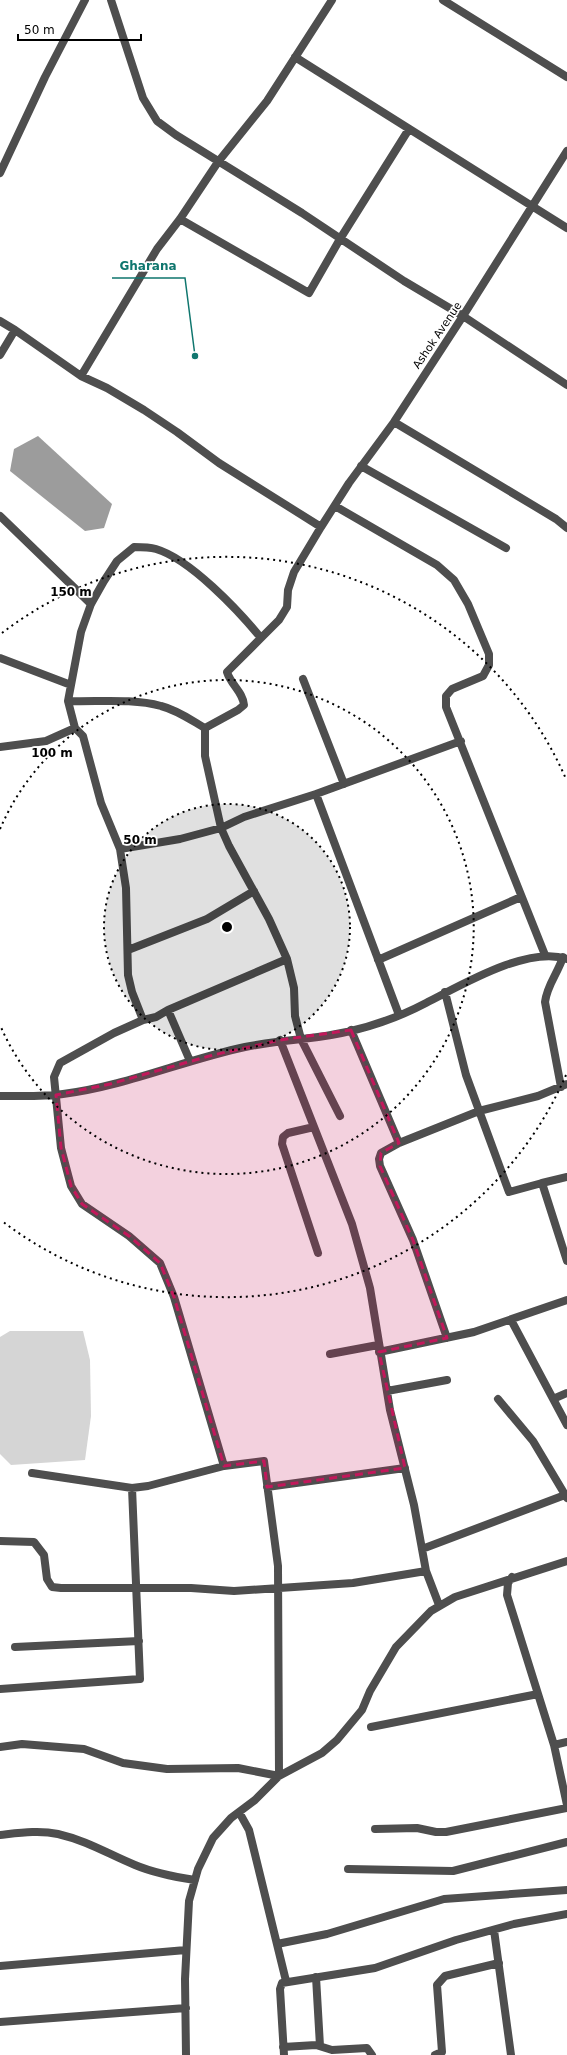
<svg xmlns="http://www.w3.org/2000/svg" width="567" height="2055" font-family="'DejaVu Sans',sans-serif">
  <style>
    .green { fill: #d5d5d5 }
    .water { fill: #9c9c9c }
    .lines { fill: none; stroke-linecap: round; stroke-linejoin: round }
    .minor { stroke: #4e4e4e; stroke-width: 8 }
    .marked { fill: #c2185b; fill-opacity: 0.2; stroke: #c2185b; stroke-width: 3; stroke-dasharray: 8 5; stroke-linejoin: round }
    .ring { fill: none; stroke: #000; stroke-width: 2; stroke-dasharray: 2 4 }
    .labels { text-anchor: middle; stroke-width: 3.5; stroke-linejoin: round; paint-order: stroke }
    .street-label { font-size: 11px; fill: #000; stroke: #fff }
    .centre { fill: #000; stroke: #fff; stroke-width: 2 }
    .ring-label { font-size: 12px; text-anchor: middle; font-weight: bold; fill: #000; stroke: #fff; stroke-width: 3.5; stroke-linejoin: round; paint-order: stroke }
    .leader { fill: none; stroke: #0f766e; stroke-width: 1.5 }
    .callout-dot { fill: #0f766e; stroke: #fff; stroke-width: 1.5 }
    .callout-label { font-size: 12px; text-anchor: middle; font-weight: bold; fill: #0f766e; stroke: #fff; stroke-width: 3.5; stroke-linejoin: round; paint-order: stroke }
  </style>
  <rect width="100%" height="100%" fill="#fff"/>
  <!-- green -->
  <path class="green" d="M10,1331H83L90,1360L91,1416L85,1460L11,1465L0,1454V1337Z"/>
  <!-- water -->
  <path class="water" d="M38,436L112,504L104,528L85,531L10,471L14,449Z"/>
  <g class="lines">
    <!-- minor -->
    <path class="minor" d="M111,0L143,98L157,121L176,135L302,213L404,281L463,316L567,385
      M443,0L567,77
      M295,57L567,228
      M0,173L45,77L85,0
      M180,219L309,293L340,239L409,129
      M0,321L15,330L81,376L107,388L144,410L177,432L219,463L321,527
      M0,355L15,330
      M81,376L157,249L180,219L218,162L267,101L332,0
      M394,422L556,519L567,528
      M361,466L506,548
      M335,506L437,565L454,580L468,604L489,654V665L483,676L452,689L446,696V707L545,955
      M0,516L91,604
      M261,638L227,672C231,685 243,692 244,705L238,710L205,728V756L221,828L229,846L269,919L287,959L294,988L295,1016L301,1039L340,1116
      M0,658L71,685
      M303,679L344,784
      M68,701C98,702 132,698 161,706C177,710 191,720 205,728
      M75,728L83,736L101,803L120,849L126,888L128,975L132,992L143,1020L156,1017L168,1010L190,1061
      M0,747L46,741L75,728L68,701L81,632L91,604L104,581L117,561L134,547C141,547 149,547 156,549C190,559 238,610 261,638L279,620L287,607L288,590L294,572L321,527L349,483L394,422L463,316L567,151
      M316,794L399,1015
      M120,849L180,839L221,828L244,817L316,794L461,741
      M128,950L207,919L254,891
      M378,960L521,897
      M445,992L466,1075L509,1192L542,1183L567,1261
      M168,1010L287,959
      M351,1030L399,1143
      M280,1040L352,1224L370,1288L390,1410L414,1505L426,1571L439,1605
      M561,1087L545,1002C547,985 558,973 563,957
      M0,1096C21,1096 43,1097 63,1094C126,1086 184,1060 245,1047C265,1043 282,1041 302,1039C344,1035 388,1023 426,1003C460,986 528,945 567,959
      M314,1127L288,1133L283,1137L282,1144L318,1253
      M542,1183L567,1177
      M511,1320L567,1425
      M447,1338L413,1240L380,1166L379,1159L381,1153L399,1143L479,1111L538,1096L567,1084
      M379,1352L474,1332L567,1300
      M330,1354L378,1345
      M387,1391L447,1380
      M498,1399L533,1441L567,1498
      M553,1399L567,1393
      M32,1473L132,1488L148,1486L224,1466
      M267,1487L405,1468
      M0,1541L34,1542L44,1555L47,1579L52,1587L61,1588H191L234,1591L353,1583L426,1571
      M422,1549L565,1495
      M512,1577L508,1583L507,1595L554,1745L567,1805
      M15,1647L139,1641
      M0,1689L140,1679L132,1488
      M371,1727L538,1694
      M554,1745L567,1742
      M0,1747L22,1744L84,1749L123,1763L167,1769L238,1768L279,1776L278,1566L264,1461L224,1466L174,1297L160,1263L129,1236L82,1204L71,1186L61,1148L54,1077L60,1063L114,1033L143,1020
      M239,1812L249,1830L286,1981
      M375,1829L417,1828L436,1832H446L567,1808
      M0,1835C19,1833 39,1830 58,1834C88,1841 108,1854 135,1865C154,1873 175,1877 195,1880
      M348,1869L453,1871L567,1842
      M494,1930L511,2055
      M277,1944L327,1934L444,1899L567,1890
      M0,1966L186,1950
      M316,1977L320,2046
      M0,2022L186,2008
      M283,2047L316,2045L332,2050L367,2048L372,2055
      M186,2055L185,1979L189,1901L198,1869L213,1838L231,1818L255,1800L279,1776L322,1753L337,1740L362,1710L370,1691L396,1647L431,1611L455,1597L567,1561
      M284,2055L280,1989L282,1983L375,1968L456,1940L514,1924L567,1914
      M435,2055L442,2052L437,1985L445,1976L499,1963"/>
  </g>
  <!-- marked area -->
  <path class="marked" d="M351,1030L399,1143L381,1153L380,1166L413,1240L447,1338L379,1352L405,1468L267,1487L264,1461L224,1466L174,1297L160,1263L129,1236L82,1204L71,1186L61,1148L56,1095L110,1084L213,1055L280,1040Z"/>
  <!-- distance rings -->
  <circle cx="227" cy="927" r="123" fill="#000" fill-opacity=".12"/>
  <g class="ring">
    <circle cx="227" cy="927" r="123"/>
    <path d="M0 829A247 247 0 1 1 0 1025"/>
    <path d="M566 1075A370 370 0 0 1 2 1221M2 633A370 370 0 0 1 566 779"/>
  </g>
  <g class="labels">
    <!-- street labels -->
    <g class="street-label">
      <text transform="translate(437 335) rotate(-56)" y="4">Ashok Avenue</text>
    </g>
  </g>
  <circle cx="227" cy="927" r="6" class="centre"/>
  <g class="ring-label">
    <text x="71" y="596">150 m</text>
    <text x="52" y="757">100 m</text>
    <text x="140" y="844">50 m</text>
  </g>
  <!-- callouts -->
  <path class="leader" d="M195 356L185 278H112"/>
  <circle class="callout-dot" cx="195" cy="356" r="4"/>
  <g class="callout-label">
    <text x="148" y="270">Gharana</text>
  </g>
  <!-- scale -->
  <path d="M18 34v6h123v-6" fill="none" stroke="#000000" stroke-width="2"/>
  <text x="24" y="34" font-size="12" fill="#000000" stroke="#ffffff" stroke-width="3" paint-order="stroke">50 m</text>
</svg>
